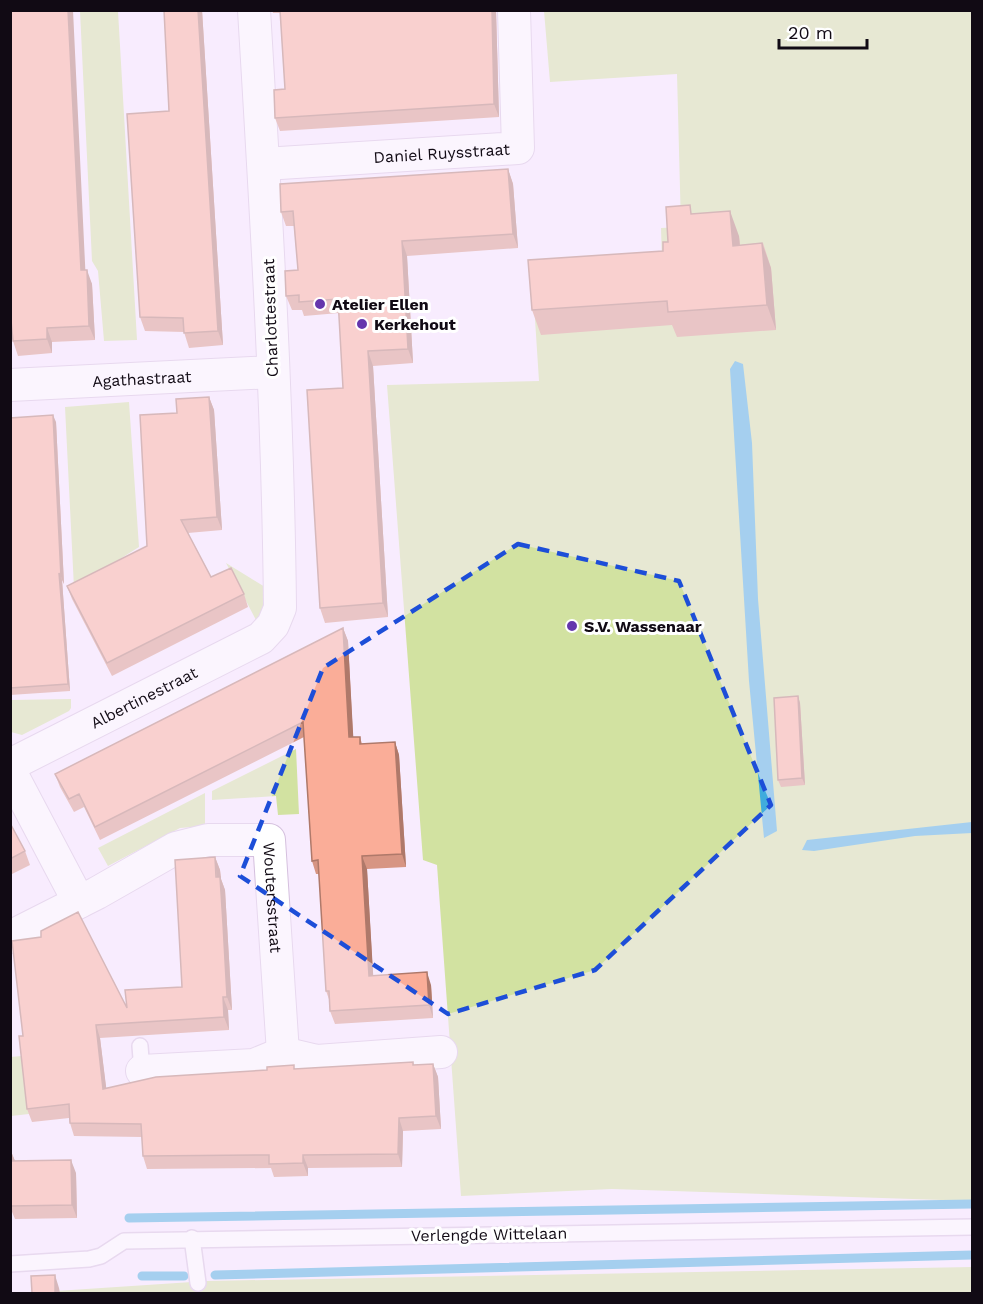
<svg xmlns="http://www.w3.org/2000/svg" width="983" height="1304" font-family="'Work Sans',sans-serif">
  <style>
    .green { fill: #d2e2a1 }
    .water { fill: #40acdd }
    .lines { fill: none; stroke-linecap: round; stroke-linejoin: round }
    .stream { stroke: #40acdd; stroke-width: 9 }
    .service-casing { stroke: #d5c0de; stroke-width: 18 }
    .minor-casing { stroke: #d5c0de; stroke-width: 34 }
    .service { stroke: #fff; stroke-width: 15 }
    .minor { stroke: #fff; stroke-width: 32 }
    .wall { fill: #d79583 }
    .shaded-wall { fill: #af796a }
    .building { fill: #faad98; stroke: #af796a; stroke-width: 1.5 }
    .marked { fill: none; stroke: #1d4ed8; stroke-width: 4.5; stroke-dasharray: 12 8; stroke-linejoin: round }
    .poi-dot { fill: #6436ad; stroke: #fff; stroke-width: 2 }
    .labels { text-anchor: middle; stroke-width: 6; stroke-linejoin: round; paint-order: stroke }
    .street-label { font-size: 16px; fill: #110a14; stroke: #fff }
    .poi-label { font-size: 16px; font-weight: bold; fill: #110a14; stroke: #fff; text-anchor: start }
  </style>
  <rect width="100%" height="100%" fill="#f8ecfe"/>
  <!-- green -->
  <path class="green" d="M80,11H118L137,340L104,341L98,271L92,261Z
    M544,11H972V1201L612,1189L461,1196L437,865L423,860L387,385L539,381L532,273L662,262L661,228L681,227L677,74L550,82Z
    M129,402L139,547L74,588L65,407Z
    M226,563L270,590L269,598L257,622Z
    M71,699V708L69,711L22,735L11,732V700Z
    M296,749L299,814L278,815L276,796L212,800V791Z
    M205,793V826L180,828L108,866L98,848Z
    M22,1056L29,1114L11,1116L10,1057Z
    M972,1267V1294H11L207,1281Z"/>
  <!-- water -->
  <path class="water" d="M735,361L743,364L752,443L758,599L777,831L764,838L749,681L730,369Z
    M972,822V833L915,836L814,851L802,850L807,840Z"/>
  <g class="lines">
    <!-- stream -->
    <path class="stream" d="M129,1218L972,1204
      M215,1275L972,1255
      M142,1276H184"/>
    <defs>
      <path id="service" d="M140,1046L142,1071
        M192,1238L198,1283
        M10,1264L89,1259L101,1256L124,1241L972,1227"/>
      <g id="minor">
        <path id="s1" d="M264,164L518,148L514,10"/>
        <path id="s2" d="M10,385L273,372"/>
        <path id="s3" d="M10,765L261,638L273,625L280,608C278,409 266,209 254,10"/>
        <path d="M10,771L79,902"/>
        <path id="s4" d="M10,937L97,893L176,848L208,840H269L283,1053"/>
        <path d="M142,1071L254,1065L283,1053L317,1061L441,1052"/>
      </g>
    </defs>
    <!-- service casing -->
    <use href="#service" class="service-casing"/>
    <!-- minor casing -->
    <use href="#minor" class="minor-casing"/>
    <!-- service -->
    <use href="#service" class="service"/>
    <!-- minor -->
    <use href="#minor" class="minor"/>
  </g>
  <!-- wall -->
  <path class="wall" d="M164,10H202L223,345L189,348L184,332L145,331L140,317L169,111Z
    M272,10H496L499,117L280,131L275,118L285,89L280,13H273Z
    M508,169L513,184L518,248L407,256L413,363L373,366L388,617L325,623L320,608L343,388L339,313L304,316L302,310H292L286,296L298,270L294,226H286L281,212Z
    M694,214L739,236L740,245L763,243L771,268L776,330L677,337L672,325L541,335L532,310L663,251L668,242Z
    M85,270L92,284L95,340L52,342V353L18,356L13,341Z
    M209,397L214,410L222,530L188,533L211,577L244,594L248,607L112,676L72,599L67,586L147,546L177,413Z
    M10,418L56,422L64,584L62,580L70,691L10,695Z
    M343,628L348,641L353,737H360L362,744L395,742L399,755L406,867L367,869L373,976L431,985L433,1018L335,1024L330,1011V1002L326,991L319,874H316L312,861L304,737L100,840L84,807L74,812L60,787L55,774Z
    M798,696L800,703L805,785L781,787L778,780Z
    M10,823L25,851L30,865L10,875Z
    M215,857L220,870L221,879L225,890L232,1010H228L229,1030L100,1038L106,1088L296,1069L413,1062L414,1065L433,1064L438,1077L441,1129L403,1131L402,1167L308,1168V1176L274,1177L271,1168L147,1169L143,1156L142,1137L74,1136L70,1123L69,1118L32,1122L27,1109L23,1036L127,1008L182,987Z
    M10,1149L15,1161L76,1173L77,1218L15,1219L10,1207Z"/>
  <!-- shaded-wall -->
  <path class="shaded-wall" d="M68,10H73L86,284L81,270Z
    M198,10H202L223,345L218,331Z
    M492,10H496L499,117L494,104Z
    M508,169L513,184L518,248L513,234Z
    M730,211L739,236L742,270L733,246Z
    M402,241L407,256L413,363L408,349Z
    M762,243L771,268L776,330L767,305Z
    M87,270L92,284L95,340L89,326Z
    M47,328L52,342V353L47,339Z
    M368,351L373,366L388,617L383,603Z
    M209,397L214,410L222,530L217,517Z
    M53,415L56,422L64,584L61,577Z
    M59,573L62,580L70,691L68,684Z
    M343,628L348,641L354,750L349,737Z
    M798,696L800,703L805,785L802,778Z
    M395,742L399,755L406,867L402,854Z
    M362,856L367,869L374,989L369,976Z
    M215,857L220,870L221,879L225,890L232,1010L227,997Z
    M427,972L431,985L433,1018L429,1005Z
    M223,997L228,1010L229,1030L224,1017Z
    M96,1025L100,1038L108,1102L103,1089Z
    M433,1064L438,1077L441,1129L436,1116Z
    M399,1118L403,1131L402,1167L398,1154Z
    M10,1149L15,1161H10Z
    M303,1155L308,1168V1176L303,1163Z
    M71,1160L76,1173L77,1218L72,1205Z
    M55,1275L59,1288L60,1293H55Z"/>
  <!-- building -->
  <path class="building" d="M10,10H68L81,270H87L89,326L47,328V339L13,341L10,310Z
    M164,10H198L218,331L184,333L183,318L140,317L127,114L169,111Z
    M280,10H492L494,104L275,118L274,90L285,89Z
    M508,169L513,234L402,241L408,349L368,351L383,603L320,608L307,390L343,388L338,299L299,302V295L286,296L285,271L298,270L293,211L281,212L280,184Z
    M690,205L691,214L730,211L733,246L762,243L767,305L668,312L667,301L532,310L528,260L663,251V242H668L666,207Z
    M209,397L217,517L181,520L211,577L231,568L244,594L107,663L67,586L147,546L140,415L177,413L176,399Z
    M53,415L61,577L59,573L68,684L10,688V418Z
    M343,628L349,737H360V744L395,742L402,854L362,856L369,976L427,972L429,1005L330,1011L329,991H326L318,860L312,861L303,722L95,827L79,794L69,799L55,774Z
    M798,696L802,778L778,780L774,698Z
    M10,823L25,851L10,859Z
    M215,857L216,877H220L223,924L227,997H223L224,1017L96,1025L103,1089L156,1077L267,1070V1067L294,1065V1069L413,1062V1065L433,1064L436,1116L399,1118L398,1154L303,1155V1163L269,1164V1155L143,1156L141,1124L70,1123L69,1104L27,1109L19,1036H23L12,941L41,937V931L78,912L127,1008L125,990L182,987L175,860Z
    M71,1160L72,1205L10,1206V1161Z
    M55,1275V1293H32L31,1276Z"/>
  <!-- marked area -->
  <path d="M0 0H983V1304H0ZM518,544L679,581L771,805L595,970L448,1014L240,876L323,668Z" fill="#f8ecfe" fill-opacity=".55" fill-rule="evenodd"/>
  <path class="marked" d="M518,544L679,581L771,805L595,970L448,1014L240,876L323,668Z"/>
  <!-- markers -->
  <g class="poi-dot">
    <circle cx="320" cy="304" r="6"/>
    <circle cx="362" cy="324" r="6"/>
    <circle cx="572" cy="626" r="6"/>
  </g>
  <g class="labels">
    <!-- street labels -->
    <g class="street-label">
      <text dy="6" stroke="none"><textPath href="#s1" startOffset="178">Daniel Ruysstraat</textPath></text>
      <text transform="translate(270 318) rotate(-92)" y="6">Charlottestraat</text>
      <text dy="6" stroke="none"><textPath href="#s2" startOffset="132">Agathastraat</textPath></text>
      <text dy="6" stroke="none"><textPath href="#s3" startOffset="150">Albertinestraat</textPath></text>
      <text dy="6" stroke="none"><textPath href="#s4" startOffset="340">Woutersstraat</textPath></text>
      <text transform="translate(489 1234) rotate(-1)" y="6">Verlengde Wittelaan</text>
    </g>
    <!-- poi labels -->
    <g class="poi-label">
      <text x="332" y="310">Atelier Ellen</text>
      <text x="374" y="330">Kerkehout</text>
      <text x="584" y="632">S.V. Wassenaar</text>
    </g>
  </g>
  <!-- border -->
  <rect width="983" height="1304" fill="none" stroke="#110a14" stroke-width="24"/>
  <!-- scale -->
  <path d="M779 39v9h88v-9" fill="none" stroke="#110a14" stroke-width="3"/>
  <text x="788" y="39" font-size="18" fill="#110a14" stroke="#ffffff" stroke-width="4.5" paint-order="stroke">20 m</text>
</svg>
